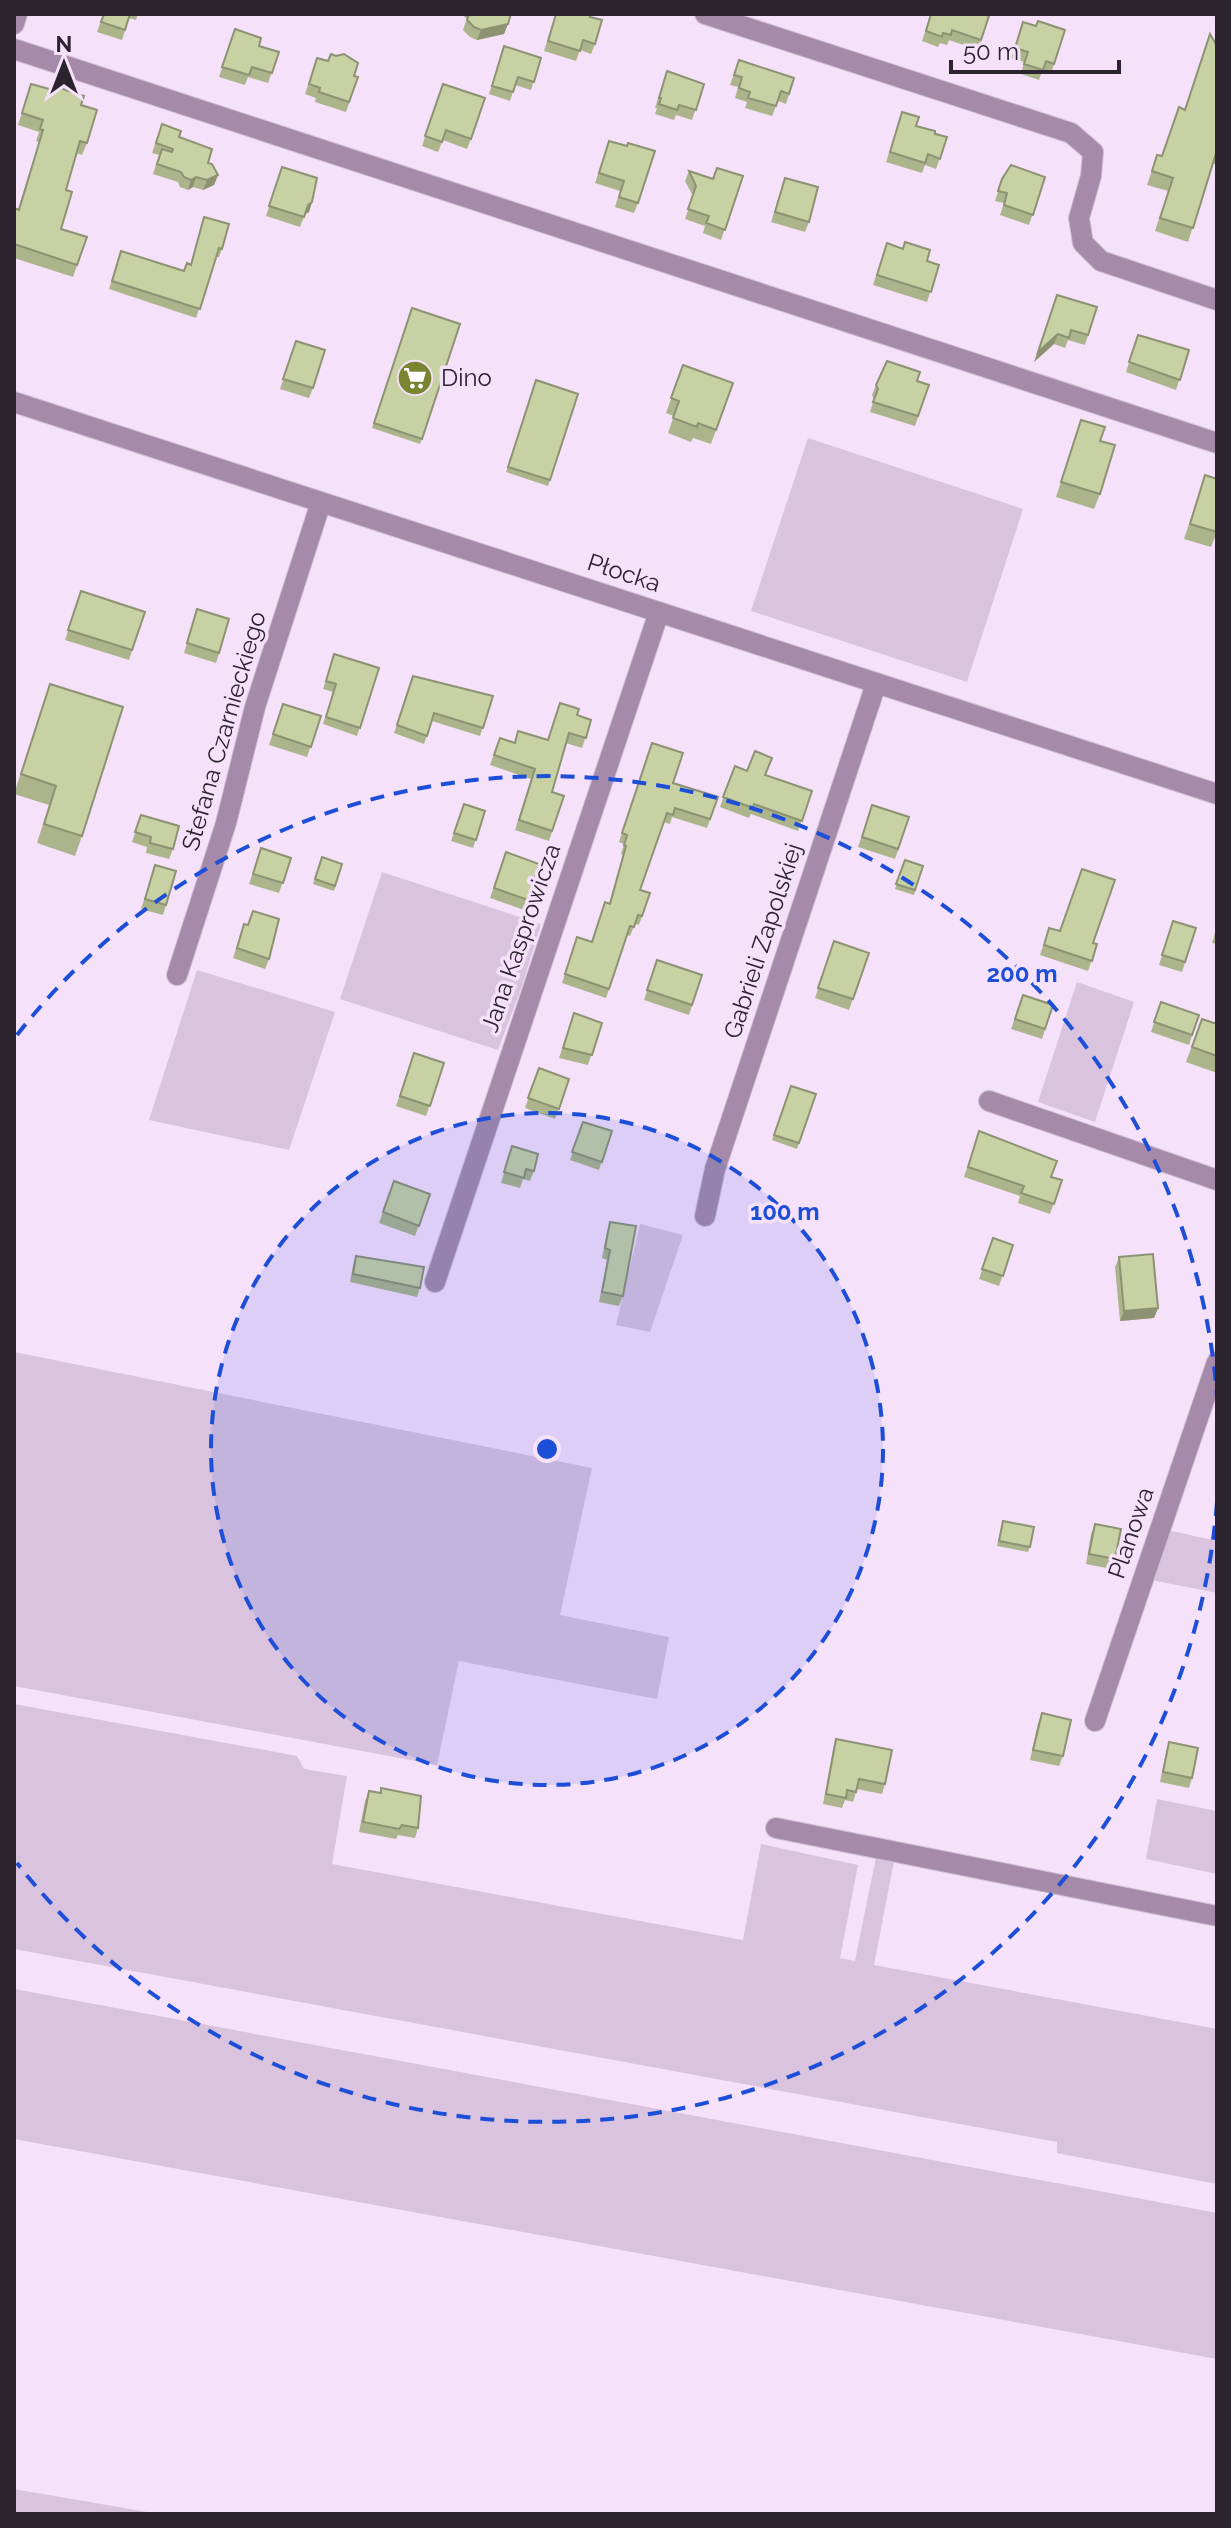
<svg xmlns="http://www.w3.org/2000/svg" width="1231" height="2528" font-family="Raleway,sans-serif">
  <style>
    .green { fill: #dac3df }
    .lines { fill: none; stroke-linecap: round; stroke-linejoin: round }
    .minor-casing { stroke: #d1bfd6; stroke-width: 22 }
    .minor { stroke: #a58aaa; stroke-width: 20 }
    .wall { fill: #acb48c }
    .shaded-wall { fill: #8c9272 }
    .building { fill: #c8d1a3; stroke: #8c9272; stroke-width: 2 }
    .ring { fill: none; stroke: #1d4ed8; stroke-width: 4; stroke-dasharray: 14 10 }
    .labels { text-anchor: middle; stroke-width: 7; stroke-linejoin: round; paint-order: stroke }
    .poi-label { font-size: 24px; fill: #2b232d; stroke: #f6e1fb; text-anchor: start }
    .street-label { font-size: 24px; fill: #2b232d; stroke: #f6e1fb }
    .centre { fill: #1d4ed8; stroke: #f6e1fb; stroke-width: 4 }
    .ring-label { font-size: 24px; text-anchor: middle; font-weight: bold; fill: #1d4ed8; stroke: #f6e1fb; stroke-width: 7; stroke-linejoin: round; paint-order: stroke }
  </style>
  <rect width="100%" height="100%" fill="#f6e1fb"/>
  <!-- green -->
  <path class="green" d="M808,438L1023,509L967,682L751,611Z
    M382,872L541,924L521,989L498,1050L340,999Z
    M197,970L335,1012L289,1150L149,1120Z
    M1077,982L1134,1002L1095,1122L1038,1102Z
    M640,1224L683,1235L650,1332L616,1325Z
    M14,1352L592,1468L560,1615L669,1637L657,1699L459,1661L437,1765L14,1686Z
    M1167,1530L1217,1541V1593L1151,1580Z
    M14,1704L297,1756L304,1769L347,1776L332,1864L743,1940L761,1844L858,1865L840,1958L855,1961L876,1857L894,1861L874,1965L1217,2029V2184L1057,2153V2142L14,1949Z
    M1157,1799L1217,1811V1874L1146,1859Z
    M14,1989L1217,2213V2359L14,2139Z
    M14,2489L159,2514H14Z"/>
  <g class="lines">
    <defs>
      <path id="minor" d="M705,14L1071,133L1093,152L1091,176L1079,218L1083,243L1101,261L1217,300
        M14,24L17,14
        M14,49L1217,443
        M14,402L1217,794
        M177,975L226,823L255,707L321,502
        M989,1101L1217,1180
        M705,1216L715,1169L876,684
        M435,1282L659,612
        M1095,1721L1217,1362
        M776,1828L1217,1916"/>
    </defs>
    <!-- minor casing -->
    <use href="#minor" class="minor-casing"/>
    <!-- minor -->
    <use href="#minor" class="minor"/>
  </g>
  <!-- wall -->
  <path class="wall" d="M103,14H138L136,20L129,18L122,40L97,32Z
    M465,14H511L504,34L477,40L470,37L463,30L467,18L464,17Z
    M556,14L595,44L591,54L580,50L576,61L544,51Z
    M931,14L981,40L978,50L949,40L947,45L940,43L938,47L922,41Z
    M1023,22L1054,64L1051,74L1042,71L1039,80L1021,74L1024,62L1011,58Z
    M235,29L259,46L279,52L268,83L248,77L245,85L219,77Z
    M504,46L541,58L531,90L515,85L510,101L489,94Z
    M1217,46V161L1216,164H1213L1188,242L1155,231L1168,191L1147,185L1157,155L1161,156Z
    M317,58L358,77L346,112L315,102L316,98L305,94Z
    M739,60L794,78L786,104L778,101L772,116L745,108L747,102L735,98L738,87L730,85Z
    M667,71L704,84L692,120L676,115L674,120L655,114L657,108H655Z
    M31,84L81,105L87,143L82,155L76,153L66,190L61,229L87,237L73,277L14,258V208L18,209L39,142L36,141L39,132L18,125Z
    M443,84L471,139L467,149L443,140L438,152L422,146Z
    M902,112L916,126L947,137L936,169L925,165L922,173L886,162Z
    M162,124L208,163L218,175L214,185L203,190L193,187L188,190L180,187L178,182L153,174L159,155L152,153Z
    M609,141L638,203L634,213L615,207L620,191L595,183Z
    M282,167L312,202L309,212L305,214L300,227L266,216Z
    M689,171L713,179L743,176L721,240L703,233L705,226L685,219L693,196L685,181Z
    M1045,177L1029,225L1000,215L1004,203L995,201L1002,179Z
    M785,178L809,222L805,232L771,222Z
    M204,217L222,249L219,257H216L196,318L109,289L121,251L184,271L191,265Z
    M887,243L903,249L927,261L939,265L927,302L873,285Z
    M1057,295L1097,307L1085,345L1068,340L1065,348L1054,344L1034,362Z
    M412,308L460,324L420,444L372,428Z
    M1138,335L1189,350L1176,390L1126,372Z
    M296,341L313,388L309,398L280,389Z
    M683,365L733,383L711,444L693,438L691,442L668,433L674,416L666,413Z
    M536,380L578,394L548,486L506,472Z
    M917,381L929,385L915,426L870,412L874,399L872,395L876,385Z
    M1081,420L1100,441V494L1094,509L1056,497Z
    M1205,475L1217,532L1211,547L1184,539Z
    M81,591L145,612L129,660L65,640Z
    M197,609L219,653L216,663L184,653Z
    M334,654L379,668L357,736L323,724L333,692L323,689Z
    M413,676L493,696L480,736L432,721L424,744L394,733Z
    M50,684L82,836L75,856L37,843L49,805L14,794Z
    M283,704L321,716L307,757L269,745Z
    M577,715L591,720L582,748L566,743L552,792L564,796L549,841L515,830L531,779L490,765L500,738L514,743L548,740Z
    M652,743L673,783L718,797L707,828L672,817L670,824L664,822L640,890L650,893L639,925L635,924L630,936L627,935L606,998L562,983L577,937L592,942L609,904L623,855L621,854L624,844L619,842Z
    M735,766L747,771L765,775L812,791L798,831L751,814L749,818L720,807Z
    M464,804L485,811L473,848L451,841Z
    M872,805L909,817L895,859L858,847Z
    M141,815L173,849L169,859L146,853L147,847L132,842Z
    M261,848L291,858L279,893L249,884Z
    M506,852L539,864L524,910L490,898Z
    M322,857L342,864L334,891L313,884Z
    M905,860L923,866L914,895L895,889Z
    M152,875L166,905L163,915L141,909Z
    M1173,921L1196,928L1182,972L1159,965Z
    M244,924L248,925L269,959L265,969L233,958Z
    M1217,926V944L1212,943Z
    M1049,928L1097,944L1088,971L1040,955Z
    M834,941L869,953L849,1010L815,998Z
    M657,960L702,975L689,1015L644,1000Z
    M1023,995L1053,1005L1042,1039L1011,1029Z
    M1161,1002L1199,1015L1189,1045L1151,1032Z
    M574,1013L602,1023L588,1065L559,1058Z
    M1202,1019L1217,1024V1073L1186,1062Z
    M414,1053L444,1063L426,1116L396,1106Z
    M539,1068L569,1079L555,1119L525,1108Z
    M791,1086L816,1094L797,1149L772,1140Z
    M583,1122L612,1131L599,1170L570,1160Z
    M979,1131L1051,1177L1062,1180L1050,1214L1018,1203L1020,1196L964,1177Z
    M512,1146L534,1171L530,1181L523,1179L520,1188L501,1183Z
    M394,1181L430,1194L415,1236L379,1223Z
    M610,1222L623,1296L619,1306L599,1302L607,1260L602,1258L607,1232Z
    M993,1238L1013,1245L999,1286L979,1279Z
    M356,1256L420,1288L417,1297L350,1282L353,1265Z
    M1119,1257L1158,1308L1154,1318L1120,1321L1115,1267Z
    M1003,1521L1030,1547L1028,1552L997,1546Z
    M1095,1524L1115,1559L1111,1569L1086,1564L1091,1534Z
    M1042,1713L1063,1756L1059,1766L1030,1760L1038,1723Z
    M836,1739L885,1784L882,1794L857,1789L853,1802L845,1800L842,1808L823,1804L833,1749Z
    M1169,1742L1192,1778L1189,1788L1160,1782L1166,1752Z
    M381,1788L418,1828L415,1838L398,1835L396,1839L359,1832L365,1801L369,1791L380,1793Z"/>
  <!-- shaded-wall -->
  <path class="shaded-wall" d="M508,24L504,34L477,40L481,30Z
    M218,175L214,185L203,190L207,180Z
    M196,177L193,187L188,190L191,180Z
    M312,202L309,212L304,215L308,205Z
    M1058,334L1054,344L1034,362L1038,352Z
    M1158,1308L1154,1318L1120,1321L1124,1311Z"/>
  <!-- building -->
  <path class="building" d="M104,14H130L125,30L101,22Z
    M469,14H511L508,24L481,30L474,27L467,20Z
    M556,14H591L590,17L602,20L595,44L583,40L580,51L548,41Z
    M931,14H984L989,16L981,40L952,30L951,35L943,33L942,37L926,31Z
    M1038,21L1065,30L1054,64L1046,61L1043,70L1024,64L1028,52L1015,48L1023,22L1036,26Z
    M235,29L261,38L259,46L279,52L272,73L252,67L249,75L222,67Z
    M1210,34L1217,46V150L1193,228L1160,218L1173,178L1152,171L1157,155L1162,156L1179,107L1185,110Z
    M504,46L541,58L534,82L518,77L513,92L492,86Z
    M331,54L336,56L344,54L358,63L354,76L358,77L349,102L319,92L320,88L309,84L317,58L328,61Z
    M739,60L794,78L789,94L781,91L776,106L748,98L750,92L739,88L742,77L734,75Z
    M667,71L704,84L696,110L679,105L677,110L659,104L661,98H659Z
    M31,84L53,90L54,86L84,96L81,105L97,110L87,143L80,141L66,190L72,192L61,229L87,237L77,265L14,244V208L19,210L43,130L40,129L43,120L22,113Z
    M443,84L485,98L471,139L446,130L442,142L425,136Z
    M902,112L919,117L916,126L935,131V134L947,137L940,159L928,154L925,163L890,152Z
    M162,124L181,131L179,137L212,149L208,163L212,164L218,175L207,180L196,177L191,180L184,177L181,172L157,164L162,149L172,152L173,149L156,143Z
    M609,141L627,146L628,143L655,151L638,203L619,197L624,181L599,173Z
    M1011,165L1045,177L1033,215L1004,205L1007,193L998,191L1002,179Z
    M282,167L317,178L312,202L308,205L304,217L269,206Z
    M717,168L743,176L725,230L706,223L709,216L688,209L696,186L689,171L713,179Z
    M785,178L818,187L809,222L775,212Z
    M204,217L229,224L222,249L219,248L200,309L112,281L121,251L184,271L187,263L191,265Z
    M905,242L930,250L927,261L939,265L931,292L877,275L887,243L903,249Z
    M1057,295L1097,307L1088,335L1071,330L1069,338L1058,334L1038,352Z
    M412,308L460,324L422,439L374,423Z
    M1138,335L1189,350L1180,380L1129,362Z
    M296,341L325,350L313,388L283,379Z
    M887,361L920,372L917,381L929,385L918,416L873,402L878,389L876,385Z
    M683,365L733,383L716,430L698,423L697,427L673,418L679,401L671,398Z
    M536,380L578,394L550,480L508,467Z
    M1081,420L1105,427L1100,441L1115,445L1100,494L1061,482Z
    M1205,475L1217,479V532L1190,524Z
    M81,591L145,612L132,650L68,630Z
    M197,609L229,619L219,653L187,643Z
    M334,654L379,668L360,728L326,717L336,684L326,681Z
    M413,676L493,696L483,728L434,713L427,736L397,725Z
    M50,684L123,707L82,836L44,824L56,786L21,774Z
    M560,703L579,709L577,715L591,720L586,738L569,733L552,792L564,796L552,831L519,820L535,769L494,755L500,738L515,743L518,731L548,740Z
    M283,704L321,716L311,747L273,734Z
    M652,743L683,753L673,783L718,797L710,819L675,808L673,815L667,813L640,890L650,893L642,916L638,915L634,927L630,926L609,989L565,974L577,937L592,942L605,902L610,904L626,846L624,845L627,835L622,833Z
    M755,751L772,758L765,775L812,791L802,821L754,804L753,808L723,797L735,766L747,771Z
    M464,804L485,811L476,840L454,833Z
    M872,805L909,817L898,849L862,837Z
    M141,815L179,826L173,849L150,843L151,837L135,832Z
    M261,848L291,858L283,883L253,874Z
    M506,852L539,864L528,900L494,888Z
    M322,857L342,864L335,886L315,879Z
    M905,860L923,866L915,890L896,884Z
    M155,865L176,871L166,905L145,899Z
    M1082,869L1115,880L1093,943L1097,944L1092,961L1044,945L1049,928L1060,931Z
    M253,911L279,919L269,959L237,948L244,924L248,925Z
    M1173,921L1196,928L1185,962L1162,955Z
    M834,941L869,953L853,999L818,988Z
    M657,960L702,975L692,1005L647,990Z
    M1023,995L1053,1005L1045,1029L1015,1019Z
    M1161,1002L1199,1015L1192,1035L1154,1022Z
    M574,1013L602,1023L592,1055L563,1048Z
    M1202,1019L1217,1024V1056L1192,1047Z
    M414,1053L444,1063L430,1106L400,1096Z
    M539,1068L569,1079L559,1109L528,1098Z
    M791,1086L816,1094L799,1143L774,1135Z
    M583,1122L612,1131L602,1162L572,1152Z
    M979,1131L1057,1161L1051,1177L1062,1180L1054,1204L1021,1193L1024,1186L968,1167Z
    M512,1146L538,1154L534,1171L526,1169L524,1178L504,1172Z
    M394,1181L430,1194L419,1226L383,1212Z
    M610,1222L636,1226L623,1296L602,1292L610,1250L605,1248Z
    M993,1238L1013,1245L1003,1276L982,1269Z
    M1153,1254L1158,1308L1124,1311L1119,1257Z
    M356,1256L424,1267L420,1288L353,1274Z
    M1003,1521L1034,1527L1030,1547L999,1541Z
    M1095,1524L1121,1529L1115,1559L1089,1554Z
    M1042,1713L1071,1720L1063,1756L1033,1750Z
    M836,1739L892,1750L885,1784L859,1779L856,1792L847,1790L846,1798L826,1794Z
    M1169,1742L1198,1748L1192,1778L1163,1772Z
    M381,1788L421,1796L418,1828L402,1825L399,1829L363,1822L369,1791L381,1793Z"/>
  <!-- distance rings -->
  <circle cx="547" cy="1449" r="336" fill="#1d4ed8" fill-opacity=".12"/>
  <g class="ring">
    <circle cx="547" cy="1449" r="336"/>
    <path d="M1217 1502A672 672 0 0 1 17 1863M17 1035A672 672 0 0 1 1217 1396"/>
  </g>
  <!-- icons -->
  <defs>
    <symbol id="supermarket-disc" viewBox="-11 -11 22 22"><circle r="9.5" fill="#7a8532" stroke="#f6e1fb"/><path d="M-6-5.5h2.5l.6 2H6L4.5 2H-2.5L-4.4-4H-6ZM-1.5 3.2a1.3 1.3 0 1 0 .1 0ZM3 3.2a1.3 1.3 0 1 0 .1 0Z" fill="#fff"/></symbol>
  </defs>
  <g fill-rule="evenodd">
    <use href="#supermarket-disc" x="395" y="358" width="40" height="40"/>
  </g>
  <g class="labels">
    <!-- poi labels -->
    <g class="poi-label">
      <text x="441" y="386">Dino</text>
    </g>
    <!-- street labels -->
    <g class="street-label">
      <text transform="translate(624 573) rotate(18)" y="8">Płocka</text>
      <text transform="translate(224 731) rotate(-74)" y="8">Stefana Czarnieckiego</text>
      <text transform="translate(521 938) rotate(-71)" y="8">Jana Kasprowicza</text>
      <text transform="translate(763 941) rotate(-72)" y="8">Gabrieli Zapolskiej</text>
      <text transform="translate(1131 1533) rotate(-71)" y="8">Planowa</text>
    </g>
  </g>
  <circle cx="547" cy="1449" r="12" class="centre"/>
  <g class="ring-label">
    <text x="1022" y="982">200 m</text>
    <text x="785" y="1220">100 m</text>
  </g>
  <!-- border -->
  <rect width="1231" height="2528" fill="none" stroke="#2b232d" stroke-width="32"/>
  <!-- north arrow -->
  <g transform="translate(64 64)" stroke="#f6e1fb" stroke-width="6" paint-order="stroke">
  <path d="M0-6L14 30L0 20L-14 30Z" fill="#2b232d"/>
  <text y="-12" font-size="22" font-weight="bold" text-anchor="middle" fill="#2b232d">N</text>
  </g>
  <!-- scale -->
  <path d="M951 60v12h168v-12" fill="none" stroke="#2b232d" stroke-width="4"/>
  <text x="963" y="60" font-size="24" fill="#2b232d" stroke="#f6e1fb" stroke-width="6" paint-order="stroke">50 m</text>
</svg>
